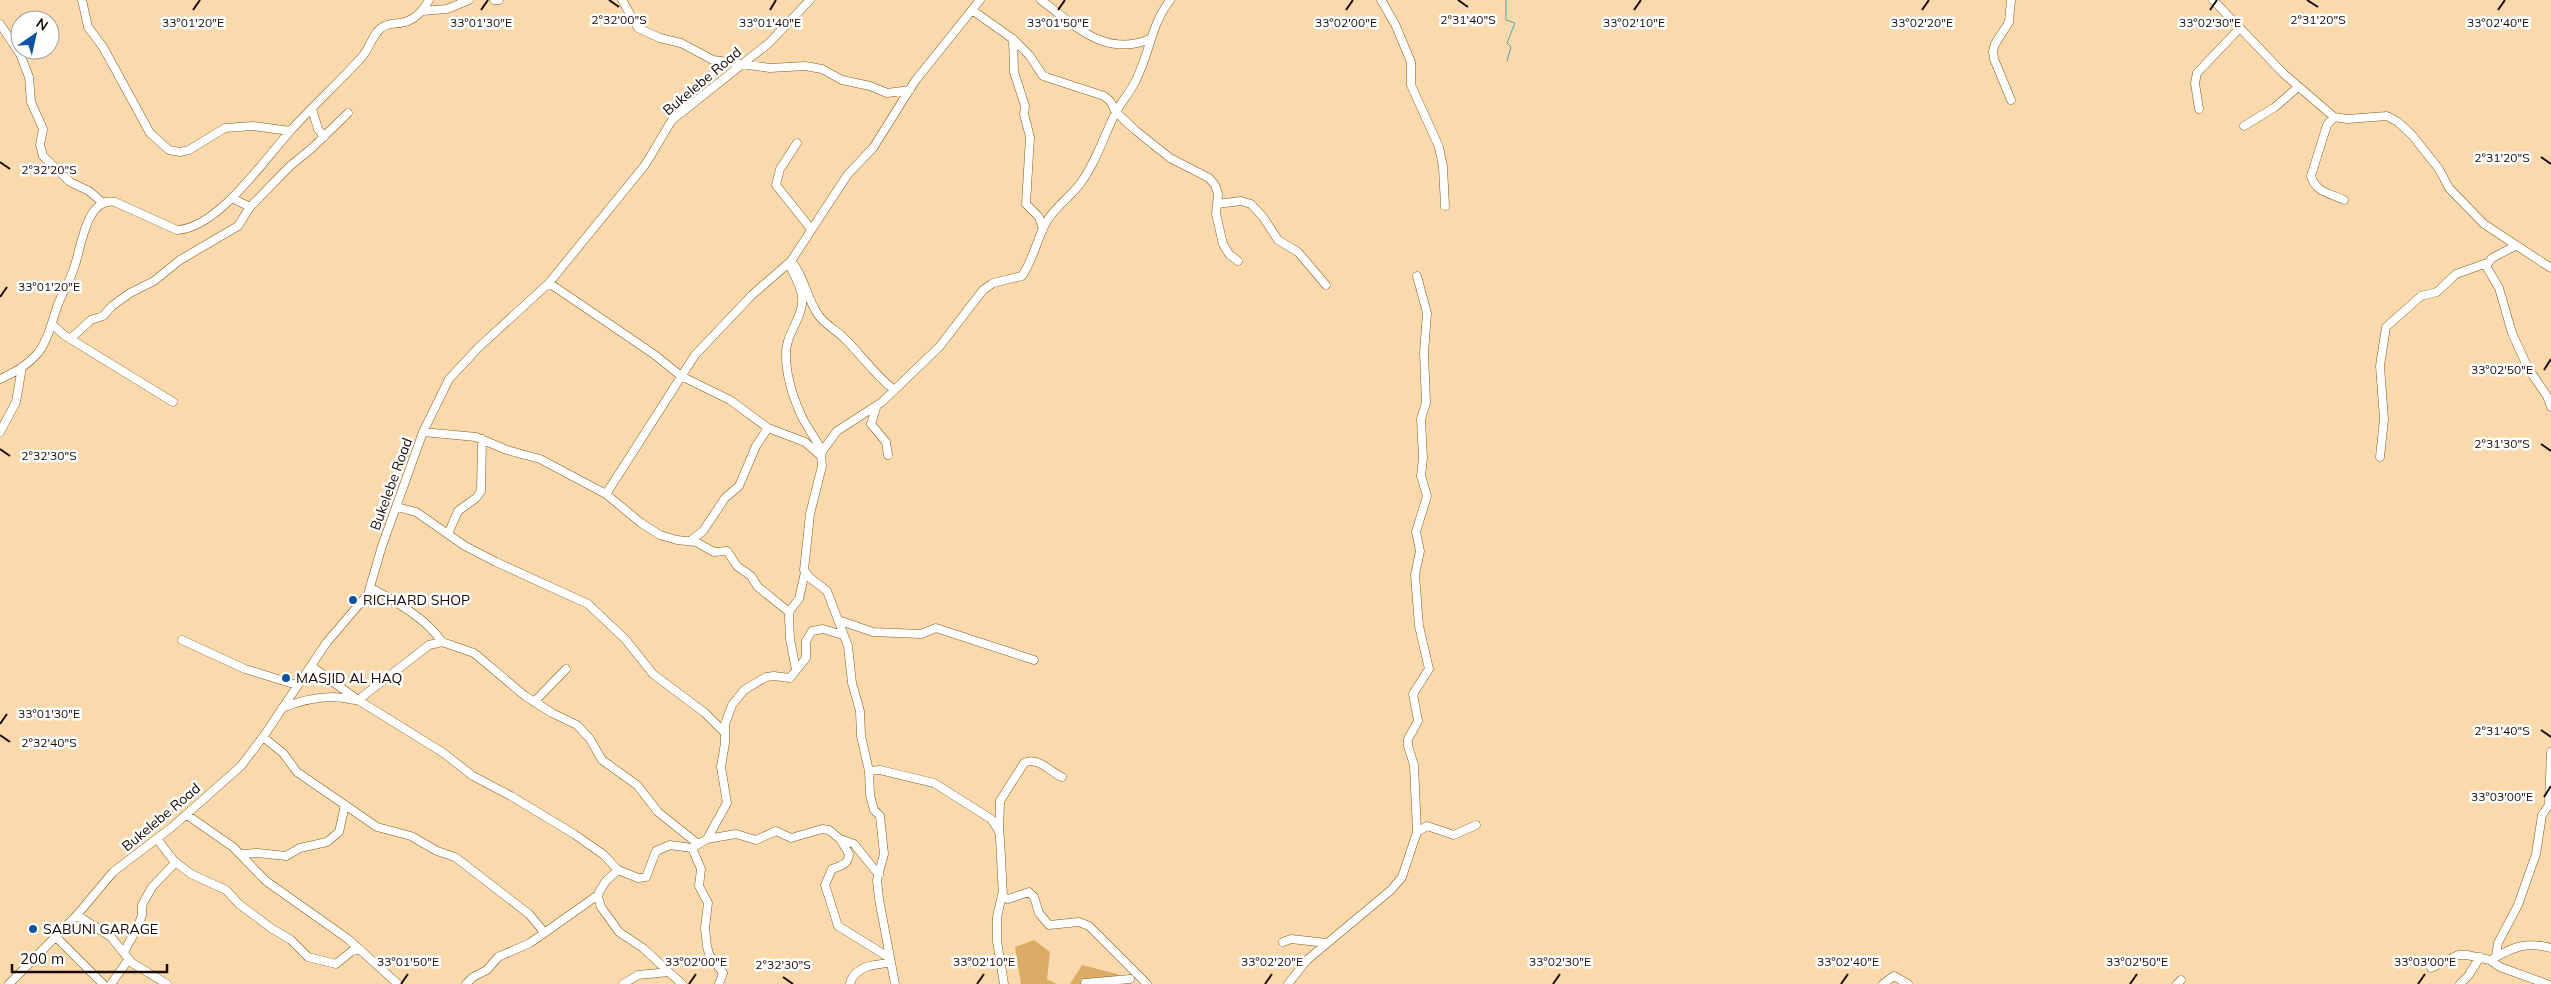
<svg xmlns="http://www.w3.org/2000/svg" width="2551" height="984" font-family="Mulish,sans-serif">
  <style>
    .green { fill: #dbac65 }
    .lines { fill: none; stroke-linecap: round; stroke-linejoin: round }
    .stream { stroke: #4ca9aa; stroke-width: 1 }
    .minor-casing { stroke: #805c22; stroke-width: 9 }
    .minor { stroke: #fff; stroke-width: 8 }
    .ticks { fill: none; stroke: #180a00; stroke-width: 2 }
    .poi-dot { fill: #1053a3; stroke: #fff; stroke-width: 2 }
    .labels { text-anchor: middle; stroke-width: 5; stroke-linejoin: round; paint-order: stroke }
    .street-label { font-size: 14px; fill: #180a00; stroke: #fff }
    .poi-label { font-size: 14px; fill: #180a00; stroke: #fff; text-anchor: start }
    .ticks-label { font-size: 12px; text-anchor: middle; fill: #180a00; stroke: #fff; stroke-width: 5; stroke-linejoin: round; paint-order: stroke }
  </style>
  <rect width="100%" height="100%" fill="#fadaac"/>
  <!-- green -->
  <path class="green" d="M1034,940L1050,952L1047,979L1057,984H1021L1015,947Z
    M1082,965L1117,974L1124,984H1070Z"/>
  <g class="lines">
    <!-- stream -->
    <path class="stream" d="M1506,0V20L1515,23L1507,43L1511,47L1507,61"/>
    <defs>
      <path id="minor" d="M82,0L88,27L103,47L150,133L169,150L180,152L189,150L225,128L253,126L290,131
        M494,0H499
        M622,0L638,28L660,38L681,43L713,60L770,68L805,66L822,69L842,80L870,86L887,93L910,90
        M1041,0C1075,25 1104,58 1150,39
        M1381,0L1395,24L1411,62V85L1439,147L1443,167L1445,206
        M2011,0L2009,22L1995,44L1993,51L1994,59L2011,100
        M2213,0L2284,74L2334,117L2347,119L2387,116L2398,122L2412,135L2439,169L2449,188L2484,224L2551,268
        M972,10L1013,39L1030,56L1043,76L1104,96L1110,101L1116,112L1135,130L1170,158L1209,178L1215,185L1218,194L1216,214L1223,244L1229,254L1238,261
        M422,11L447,9L469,0
        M0,24L20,54L29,77L31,102L43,129L40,145L43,156L70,182L89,191L103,203
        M1013,39L1014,72L1025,106L1024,114L1030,137L1026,204L1039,217L1043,229
        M312,109L318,129L324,137
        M2199,109L2195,83L2197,73L2239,29
        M2334,117L2327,125L2311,176C2316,193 2330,193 2344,200
        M2244,126L2275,107L2298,87
        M797,143L780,169L776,185L811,229
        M232,198L250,207
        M1217,204L1241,201L1251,204L1263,217L1278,240L1298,252L1326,285
        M2515,246L2492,258L2486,266L2499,288L2512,333L2528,368L2547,396L2551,407
        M791,261C805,277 806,298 819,316C825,324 834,329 842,336C860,353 873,373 893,389
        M789,264C794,275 804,291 802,304C800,322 785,336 786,355C786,374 793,397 801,415C807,428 816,438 822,452
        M549,283L655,355L681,376L730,400L768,428L805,442L821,456L822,466L810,514L804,570L810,578L827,591L848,646L852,683L860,711L861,736L869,771L870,795L874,810L880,816L884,854L877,880L879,899L895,984
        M52,324L64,335L173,402
        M70,339L91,320L103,316L112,306L130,293L154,281L180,260L238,226L250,207L290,166L312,148L348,113
        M0,379C14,373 28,365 38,353C48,340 52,322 57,307C62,293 70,281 74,268C81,249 86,196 115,202L177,230C219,228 266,157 292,129C314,105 339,82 361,58C368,50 371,40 377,32C387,20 396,26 408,21C418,17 424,9 429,0
        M876,408L871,424L886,442L888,455
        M0,432L16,402L22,367
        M423,432L476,437L507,450L540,459L606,494L641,523L660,535L677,540L696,542L714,552L727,551L737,566L751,576L758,587L789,612
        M820,454L837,431L882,402L940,346L983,290L993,283L1022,276C1034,258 1037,238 1047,221C1056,206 1070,197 1080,184C1096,163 1104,135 1116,112C1122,101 1131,91 1136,80C1150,52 1151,25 1170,0
        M2380,457L2384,419L2380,366L2386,327L2421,296L2437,292L2456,274L2487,263
        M606,494L695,355L752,295L791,261L848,174L873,148L915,81L980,0
        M397,507L416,512L465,546L496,562L588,604L625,639L653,674L705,713L725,733
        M448,534L458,511L476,498L481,491L482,439
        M690,541L703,531L725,498L739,486L756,446L768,428
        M371,588C395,601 427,619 442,642
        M838,620L873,632L921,634L936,628L1034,660
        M182,640L245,669L297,685
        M311,666L358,700L442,752L473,776L511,796L574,834L604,855L618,870L638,878L646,877L656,851L670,845L692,848L707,839L736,834L756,840L776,831L791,838L822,829L829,830L840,839L854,844L879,875
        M796,670L790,639L789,617L790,610L799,599L805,572
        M534,702L566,669
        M282,708C297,702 317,697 333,697C342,697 350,700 358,700L429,645L442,642L474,653L525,696L552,713L577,725L590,739L602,760L637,785L658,812L698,844
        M263,737L283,753L297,772L377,827L411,836L437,851L455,857L529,914L544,932
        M869,771L880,770L934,783L991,819L999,831L1000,838L1003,897L1008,899L1029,892L1034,897L1039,913L1049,925L1079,922L1089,926L1147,984
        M187,815L233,847L266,881L348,939L398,984
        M999,831L1000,801L1024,763C1038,756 1050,772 1062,777
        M1417,832L1427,826L1454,835L1476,825
        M157,839L174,861L191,874L226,890L239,904L271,928L291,940L308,957L336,964L352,951L360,949
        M707,839L727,803L721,767L725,743V724L732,705L744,690L766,677L774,676L790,678L806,658V641L812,631L823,629L843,635
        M840,839L849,854C848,865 842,865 832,869L825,885L838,926L890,958
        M692,848L701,869L699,886L708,903L705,928L707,946L709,954L723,973L719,984
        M242,854L258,853L286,856L300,848L327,842L339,832L345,805
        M618,870L606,881L599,892L598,897L601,907L619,932L643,948L682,984
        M1002,895L997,917V941L1004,984
        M77,915L111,937L132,963L167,984
        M56,937L103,984
        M1283,942L1291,939L1327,943
        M124,952L138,926L142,915V905L152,887L176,862
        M2496,956L2498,943L2518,905L2536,854L2542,815L2549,805L2551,752
        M2494,958C2515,946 2527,942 2551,948
        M2431,968L2458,955H2467L2490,960L2500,967L2547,984
        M1085,983L1130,979
        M9,984L77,915L113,872L172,827L241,766L263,737L327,642L368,594L382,546L423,432L449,379L479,347L549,283L645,165L672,120L769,43L810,0
        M111,984L128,960
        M466,984L473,977L487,970L498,957L530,943L598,895
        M623,984L638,975L669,972
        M850,984C854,966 875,964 891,963
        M1288,984L1307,960L1391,890L1402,877L1417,832L1414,765L1408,746V739L1418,721L1413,694L1429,669L1419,626L1415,575L1420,551L1416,532L1427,496L1421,476L1423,458L1421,419L1426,403L1424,353L1427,313L1417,276
        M1883,984L1894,976L1908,984
        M2177,984L2181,980
        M2460,984L2468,976L2480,957"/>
    </defs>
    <!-- minor casing -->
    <use href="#minor" class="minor-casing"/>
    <!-- minor -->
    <use href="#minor" class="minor"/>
  </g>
  <!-- ticks -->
  <path class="ticks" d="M609,0L619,7M1458,0L1468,7M2307,0L2318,7M193,10L200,0M481,10L488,0M770,10L776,0M1058,10L1065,0M1346,10L1353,0M1634,10L1641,0M1922,10L1929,0M2210,10L2217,0M2498,10L2505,0M2541,157L2551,164M0,162L10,169M0,297L7,287M2544,370L2551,359M2541,444L2551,451M0,449L10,456M0,724L7,714M2541,730L2551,737M0,735L10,742M2544,797L2551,786M783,977L793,984M401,984L408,974M689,984L696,974M977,984L984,974M1265,984L1272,974M1553,984L1560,974M1841,984L1848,974M2130,984L2137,974M2418,984L2425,974"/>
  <!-- markers -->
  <g class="poi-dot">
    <circle cx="353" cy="600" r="5"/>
    <circle cx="286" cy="678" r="5"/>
    <circle cx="33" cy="929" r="5"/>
  </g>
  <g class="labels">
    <!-- street labels -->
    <g class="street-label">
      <text transform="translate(702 81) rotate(-40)" y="5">Bukelebe Road</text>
      <text transform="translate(391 484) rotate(-70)" y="5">Bukelebe Road</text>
      <text transform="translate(161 817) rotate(-40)" y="5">Bukelebe Road</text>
    </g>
    <!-- poi labels -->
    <g class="poi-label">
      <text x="363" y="605">RICHARD SHOP</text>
      <text x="296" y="683">MASJID AL HAQ</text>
      <text x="43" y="934">SABUNI GARAGE</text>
    </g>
  </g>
  <g class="ticks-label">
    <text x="619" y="24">2°32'00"S</text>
    <text x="1468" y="24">2°31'40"S</text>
    <text x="2318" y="24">2°31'20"S</text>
    <text x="193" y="27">33°01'20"E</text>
    <text x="481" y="27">33°01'30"E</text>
    <text x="770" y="27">33°01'40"E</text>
    <text x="1058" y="27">33°01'50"E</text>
    <text x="1346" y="27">33°02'00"E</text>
    <text x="1634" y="27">33°02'10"E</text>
    <text x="1922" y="27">33°02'20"E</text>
    <text x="2210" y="27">33°02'30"E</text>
    <text x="2498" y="27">33°02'40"E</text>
    <text x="2502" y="162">2°31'20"S</text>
    <text x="49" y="174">2°32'20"S</text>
    <text x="49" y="291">33°01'20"E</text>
    <text x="2502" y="374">33°02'50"E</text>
    <text x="2502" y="448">2°31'30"S</text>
    <text x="49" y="460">2°32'30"S</text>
    <text x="49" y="718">33°01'30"E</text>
    <text x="2502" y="735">2°31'40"S</text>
    <text x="49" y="747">2°32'40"S</text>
    <text x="2502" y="801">33°03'00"E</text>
    <text x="408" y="966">33°01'50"E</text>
    <text x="696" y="966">33°02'00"E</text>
    <text x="984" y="966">33°02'10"E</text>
    <text x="1272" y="966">33°02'20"E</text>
    <text x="1560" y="966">33°02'30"E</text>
    <text x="1848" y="966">33°02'40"E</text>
    <text x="2137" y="966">33°02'50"E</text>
    <text x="2425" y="966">33°03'00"E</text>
    <text x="783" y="969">2°32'30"S</text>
  </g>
  <!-- north arrow -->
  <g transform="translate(35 35) rotate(34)"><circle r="24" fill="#ffffff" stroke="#a39d99"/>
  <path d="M0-4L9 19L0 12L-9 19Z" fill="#1053a3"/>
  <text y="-8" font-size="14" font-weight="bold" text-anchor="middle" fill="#180a00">N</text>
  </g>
  <!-- scale -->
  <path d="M12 964v8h155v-8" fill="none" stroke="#180a00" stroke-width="2.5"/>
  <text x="20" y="964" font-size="15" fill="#180a00" stroke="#ffffff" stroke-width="4" paint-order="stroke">200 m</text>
</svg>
